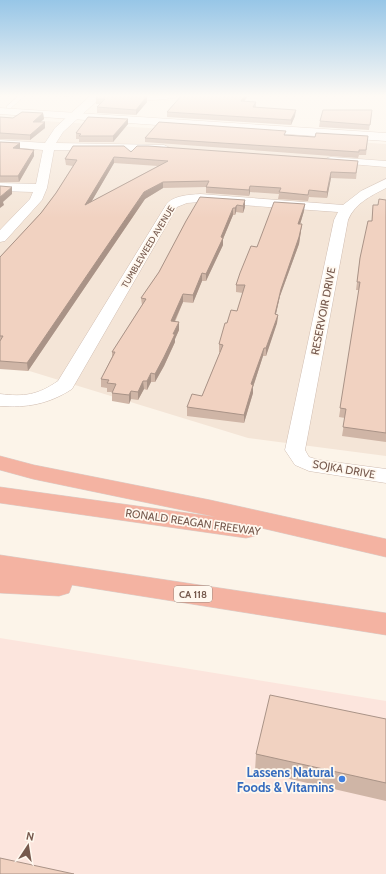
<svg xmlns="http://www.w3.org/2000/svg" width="386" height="874" font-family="Cabin,sans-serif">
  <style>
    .residential { fill: #f4e5d7 }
    .commercial { fill: #fce5dd }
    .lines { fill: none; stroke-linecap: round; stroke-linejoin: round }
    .lane-casing { stroke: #d0bdb1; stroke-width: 1 }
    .street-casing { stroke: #d0bdb1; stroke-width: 1 }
    .secondary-casing { stroke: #d3bdaf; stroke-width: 1 }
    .highway-casing { stroke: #d9d1cd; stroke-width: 1 }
    .lane { fill: #fff; fill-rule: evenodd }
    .street { fill: #fff; fill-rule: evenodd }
    .secondary { fill: #fff; fill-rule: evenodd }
    .highway { fill: #f4b3a2; fill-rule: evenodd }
    .wall { fill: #cfb5a6; fill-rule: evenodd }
    .shaded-wall { fill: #a99387 }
    .building { fill: #f1d2c1; stroke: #a99387; fill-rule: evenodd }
    .shop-dot { fill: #3f7fe0; stroke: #fff8ef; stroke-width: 1.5 }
    .labels { text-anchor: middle; stroke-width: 3.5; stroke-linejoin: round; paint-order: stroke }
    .far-street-label { font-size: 9px; fill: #76594d; stroke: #fff8ef }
    .shield { fill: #fff8ef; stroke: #9f897e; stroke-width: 1 }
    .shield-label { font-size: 10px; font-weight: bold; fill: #76594d }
    .street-label { font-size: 11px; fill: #76594d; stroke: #fff8ef }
    .near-shop-label { font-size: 13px; font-weight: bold; fill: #366cbe; stroke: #fff8ef; text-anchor: end }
  </style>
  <rect width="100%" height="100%" fill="#fcf4e9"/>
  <!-- residential -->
  <path class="residential" d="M0,118L386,144V456L248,438L0,362Z"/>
  <!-- commercial -->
  <path class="commercial" d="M0,638L386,701V874H0Z"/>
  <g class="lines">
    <defs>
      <path id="lane" d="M0,95H3L0,97Z
        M20,95H25L11,108H7V106Z"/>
      <path id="street" d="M91,95H101L98,100L63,132L56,143L164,145L170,148L164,151L54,150L47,188L42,200L5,241L0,242V230L30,199L33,192L0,191V183L36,184L43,150L0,146V140L45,143L55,128Z
        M121,95H178L176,97C165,100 131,103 121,95Z
        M331,157L386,161V167L327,162L325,160L327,158Z
        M386,179V188C371,196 355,203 348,220L305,450L309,457L319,460L386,469V483L309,471L295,465L285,450L334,220L338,212L200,202L187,203L177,207L72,389C49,404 27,408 0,406V394C24,397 38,395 58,381L166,205C173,195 189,195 200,194L343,205L361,191Z"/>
      <path id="secondary" d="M0,108L386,133V141L0,114Z"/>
      <path id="highway" d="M0,456L34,465L210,500L386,539V557L257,527L259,530L255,536L246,538L0,503V487L216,517L33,479L0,470Z
        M0,555L386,613V635L72,585L69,593L59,596L0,593Z"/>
    </defs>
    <!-- lane casing -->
    <use href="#lane" class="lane-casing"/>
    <!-- street casing -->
    <use href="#street" class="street-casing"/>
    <!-- secondary casing -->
    <use href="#secondary" class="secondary-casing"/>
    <!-- highway casing -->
    <use href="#highway" class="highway-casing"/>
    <!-- lane -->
    <use href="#lane" class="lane"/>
    <!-- street -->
    <use href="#street" class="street"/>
    <!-- secondary -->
    <use href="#secondary" class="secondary"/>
    <!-- highway -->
    <use href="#highway" class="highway"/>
  </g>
  <!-- wall -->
  <path class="wall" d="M43,95H70L68,97Z
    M182,95H248L244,102H256V107L295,116L291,125L167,117V112Z
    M96,99L147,102L136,115L97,113V107L100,104H96Z
    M372,110L369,130L319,127L320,121Z
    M43,113L44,119L40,122H45V128L30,140L0,139V117L13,118Z
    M128,119V124L113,142H79V139H76V133Z
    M286,136L315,137L368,136L366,155H359L358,158L145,142V138Z
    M0,142L20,143V149L34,150V156L19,182H0Z
    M131,152L358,161L356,179L331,178L327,198L309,197L308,201L278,199L279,194L250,192L249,196L206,193V187L163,188L145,199L28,371L0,369V257L41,213L56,193L73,166L66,165L65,159ZM114,163L158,166L91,202Z
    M245,200V207L243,213L236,212L235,215H233L223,239V245L206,281H202L193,303L183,302L175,322L179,330L175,339V342L164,366L155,382H151L147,390L144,389L138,400L131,399L129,404L112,401V392H107V388L101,387V379L112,357V352L142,305L141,298L159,272L186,221Z
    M386,200V442L342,436L345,418L339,417L359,290H356L360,258L372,221L373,205H378Z
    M304,211L300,224L301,231L299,244L280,296L276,314L278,315L277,323L266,356H263L253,387V393L244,423L187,416V407L202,396L220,352H219V344L227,323L237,311L243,293L236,292V285L257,247Z
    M386,719V801L255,771L256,754Z"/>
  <!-- shaded-wall -->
  <path class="shaded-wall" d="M245,95H248L241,107V101Z
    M147,96V102L136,115V110Z
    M296,110L295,116L291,125V120Z
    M43,113L44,119L34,128L33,122Z
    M128,119V124L113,142V136Z
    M45,122V128L30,140V135Z
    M20,143V149L13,148Z
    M34,150V156L19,182L18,176Z
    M114,157V163L86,211L85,205Z
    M331,172V178L327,198V192Z
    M163,182V188L145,199L28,371L27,363L144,192Z
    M250,186V192L249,196V190Z
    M12,187V194L3,202L4,205L0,208V197Z
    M245,200V207L243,213V206Z
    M305,204L304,211L298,231V224Z
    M237,205L236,212L235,215V208Z
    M233,208V215L223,239V245L206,281V274Z
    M302,224L299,244L280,296L274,322L275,314L281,289Z
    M202,273V281L193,303V295Z
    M183,294V302L171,329V321Z
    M278,315L277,323L266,356V348Z
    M179,322V330L175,339V342L164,366L155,382V374L173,334Z
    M264,348L263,356L253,387V393L244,423V415L251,384Z
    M151,373V382L147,390V381Z
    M143,381L144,389L138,400V392Z
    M131,391V399L129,404V395Z"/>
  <!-- building -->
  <path class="building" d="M98,95H138L147,96L136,110L97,107L105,99H96Z
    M182,95H245L241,101L256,102L253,107L296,110L291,120L167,112Z
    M323,110H372L370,125L320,121Z
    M22,112L43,113L33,122H45L30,135L0,133V117L13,118Z
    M88,117L128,119L113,136H79L81,134L76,133Z
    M159,122L286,131L284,135L315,137L316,133L368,136L366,150H359V152L145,138Z
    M0,142L20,143L13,148L34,150L18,176H0Z
    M73,146H124L131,152L137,146H148L358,161L356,173L331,172L327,192L309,190L308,195L279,192L281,188L250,186L249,190L206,187L209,181L163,182L144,192L27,363L0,361V341L3,336H0V257L41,213L56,193L77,160L65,159ZM114,157L168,161L85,205Z
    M0,186L12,187L0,197Z
    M200,197L245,200L243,206L237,205L235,208H233L221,237L223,238L206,274L202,273L193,295L183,294L171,321L179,322L173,334H175L164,357L155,374L151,373L147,381H143L138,392L131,391L129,395L112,393L116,384L107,383L109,380L101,379L115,352H112L146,299L141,298L159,272L186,221Z
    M379,199L386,200V433L343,427L346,409L340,408L360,282H357L360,258L368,221H372L373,205H378Z
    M274,202L305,204L298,224H302L299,237L281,289L275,314L278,315L266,348H264L251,384L253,385L244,415L187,407L192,394L202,396L223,345L219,344L225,323H227L231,310L237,311L245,285H236L240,273L251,246L257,247Z
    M270,695L386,719V783L256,754Z
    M0,858L74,874H0Z"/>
  <!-- sky -->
  <linearGradient id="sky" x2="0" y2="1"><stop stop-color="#97c6e7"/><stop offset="0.44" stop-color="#fefaf5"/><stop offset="1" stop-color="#fefaf5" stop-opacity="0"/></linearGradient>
  <rect width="386" height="218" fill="url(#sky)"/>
  <!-- markers -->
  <circle class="shop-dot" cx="342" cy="779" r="4"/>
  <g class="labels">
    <!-- far-street labels -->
    <g class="far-street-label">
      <text transform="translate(148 247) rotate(-59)" y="3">TUMBLEWEED AVENUE</text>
    </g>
    <!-- shield labels -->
    <rect class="shield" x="174" y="586" width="38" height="16" rx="3"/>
    <g class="shield-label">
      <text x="193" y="598">CA 118</text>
    </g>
    <!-- street labels -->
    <g class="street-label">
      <text transform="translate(323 311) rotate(-79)" y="4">RESERVOIR DRIVE</text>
      <text transform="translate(344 469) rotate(10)" y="4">SOJKA DRIVE</text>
      <text transform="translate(193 522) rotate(8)" y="4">RONALD REAGAN FREEWAY</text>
    </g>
    <!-- near-shop labels -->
    <g class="near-shop-label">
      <text x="334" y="777">Lassens Natural<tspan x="334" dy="15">Foods &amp; Vitamins</tspan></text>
    </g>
  </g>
  <!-- north arrow -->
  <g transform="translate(28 846) rotate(12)" stroke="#fff8ef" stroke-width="3" paint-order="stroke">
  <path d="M0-3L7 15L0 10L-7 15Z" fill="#76594d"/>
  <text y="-6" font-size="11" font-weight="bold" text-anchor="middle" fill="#76594d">N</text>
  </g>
</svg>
